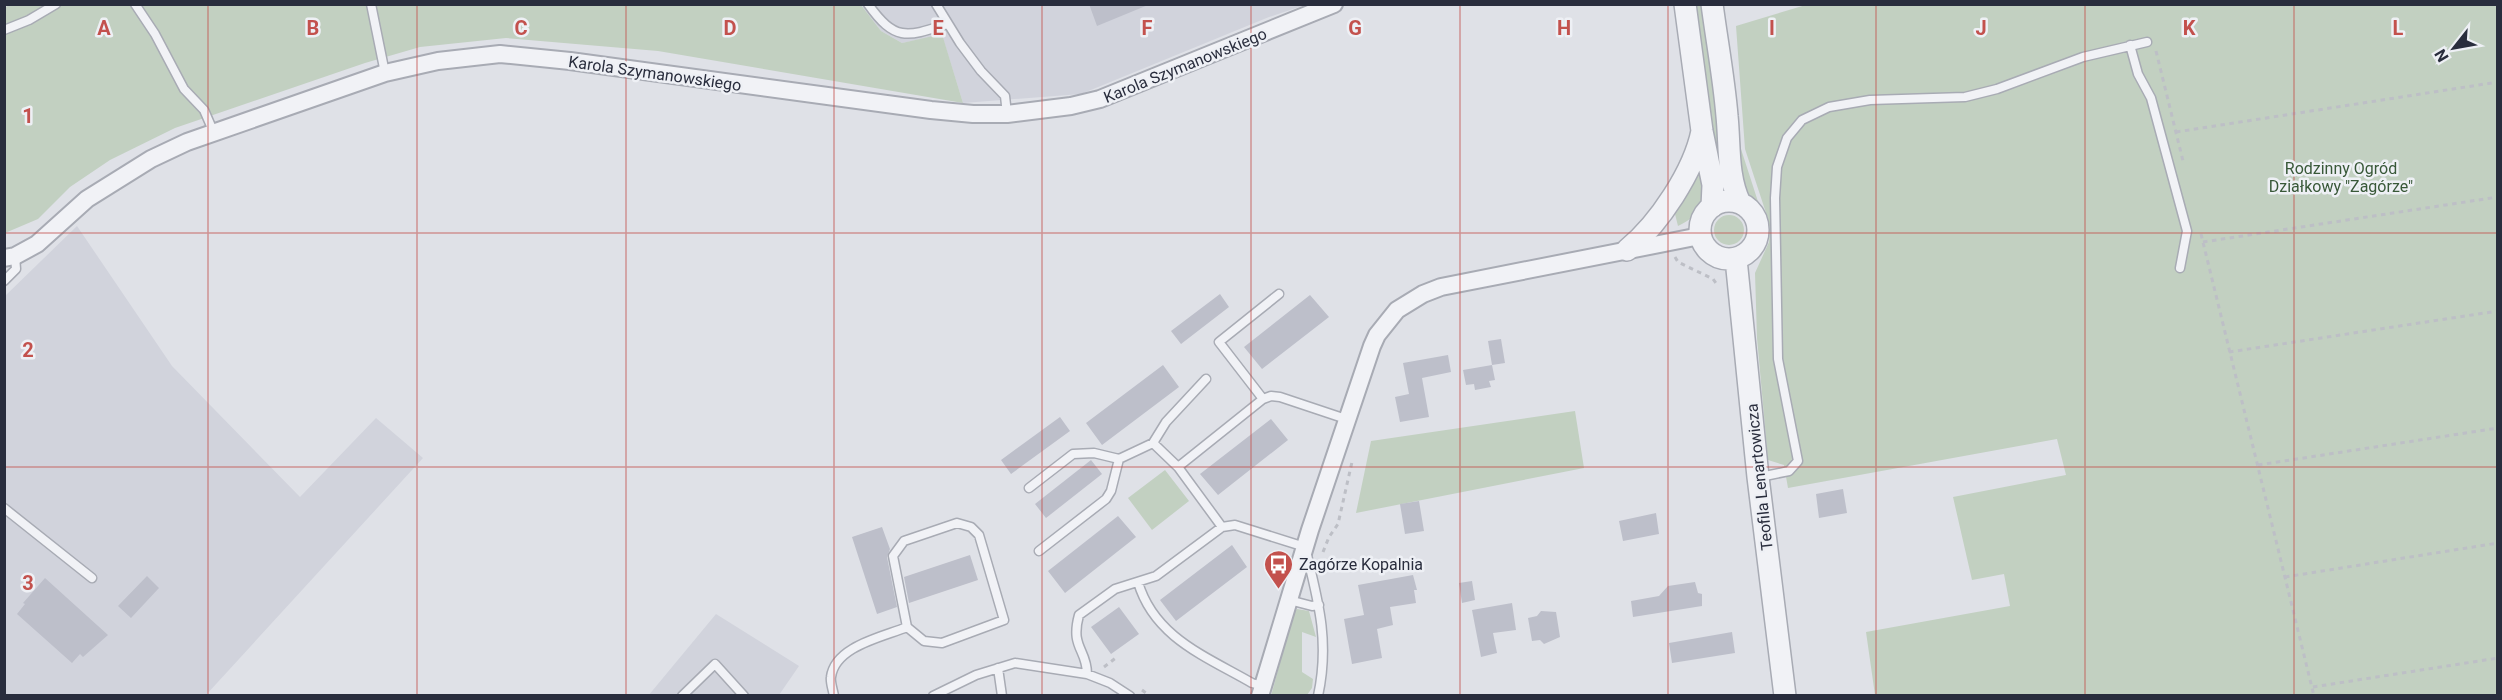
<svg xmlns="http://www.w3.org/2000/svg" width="2502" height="700" font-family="Roboto,sans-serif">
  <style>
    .built { fill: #d1d3dc }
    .green { fill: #c2d0c1 }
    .building { fill: #bdbfca }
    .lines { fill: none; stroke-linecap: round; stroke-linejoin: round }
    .service-casing { stroke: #a8abb4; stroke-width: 11 }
    .minor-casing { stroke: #a8abb4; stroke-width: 20 }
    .tertiary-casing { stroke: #a8abb4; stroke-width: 24 }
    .path { stroke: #bdbfc6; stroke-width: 3; stroke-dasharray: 4.5 4.5; stroke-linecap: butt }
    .service { stroke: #f1f2f6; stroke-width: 8 }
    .minor { stroke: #f1f2f6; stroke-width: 16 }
    .tertiary { stroke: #f1f2f6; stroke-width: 21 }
    .grid { fill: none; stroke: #c3514d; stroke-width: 1.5; stroke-opacity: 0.55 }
    .labels { text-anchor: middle; stroke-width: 5; stroke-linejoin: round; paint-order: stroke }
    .street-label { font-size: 16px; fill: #292d3d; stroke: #eef0f5 }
    .park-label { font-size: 16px; fill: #385838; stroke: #eef0f5 }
    .poi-label { font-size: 16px; fill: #292d3d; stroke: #eef0f5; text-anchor: start }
    .grid-label { font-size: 20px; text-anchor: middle; font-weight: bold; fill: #c3514d; stroke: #eef0f5; stroke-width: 5; stroke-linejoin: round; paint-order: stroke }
  </style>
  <rect width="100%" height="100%" fill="#dfe1e7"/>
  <!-- built -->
  <path class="built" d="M861,5H1305L1269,17L1081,94L963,103L942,35L902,43L881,31Z
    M77,226L172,366L300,497L376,418L423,458L206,695L5,696V296Z
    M716,614L799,666L779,695L648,696Z"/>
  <!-- green -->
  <path class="green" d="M11,4L861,5L881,31L902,43L942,34L963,103L658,51L506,38L420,47L365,63L175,128L110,160L70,187L38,219L5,233L4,8Z
    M1809,4L2497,5V695H1875L1866,632L2010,606L2004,574L1972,580L1953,497L2066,475L2057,439L1788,488L1784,465L1768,460L1757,338L1755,273L1769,242L1770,231L1768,219L1745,149L1736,26Z
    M1695,5H1702L1727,190L1723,193L1720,192Z
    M1736,107L1741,149L1762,214L1741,187Z
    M1703,161C1703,189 1709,213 1678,226L1673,206Z
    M1714 230a15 15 0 1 1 30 0a15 15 0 1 1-30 0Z
    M1575,411L1584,468L1356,513L1371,441Z
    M1165,470L1189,501L1152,530L1128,498Z
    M1297,609L1309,611L1316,637L1302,632V672L1313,679L1312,688L1307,695L1271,696L1293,614Z"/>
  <!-- building -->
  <path class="building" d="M1089,4H1148V5L1097,26Z
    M1220,294L1229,307L1181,344L1171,331Z
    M1310,295L1329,317L1262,369L1244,347Z
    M1501,339L1505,363L1492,365L1488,341Z
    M1448,355L1451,372L1422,378L1429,417L1400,422L1395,397L1409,394L1403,363Z
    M1163,365L1179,387L1102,445L1086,423Z
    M1492,365L1495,380L1489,381L1491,387L1475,390L1474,384L1466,385L1463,370Z
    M1060,417L1070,431L1011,474L1001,460Z
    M1271,419L1288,440L1218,495L1200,474Z
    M1091,460L1102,474L1046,518L1035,504Z
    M1843,489L1847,513L1819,518L1816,494Z
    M1419,501L1424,531L1405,534L1400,504Z
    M1656,513L1659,534L1623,541L1619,521Z
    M1118,516L1136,537L1065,593L1048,571Z
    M882,527L890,549L887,557L897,607L877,614L852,537Z
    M1232,545L1247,567L1176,621L1160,600Z
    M970,555L978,580L909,603L904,577Z
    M1413,575L1417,590H1414L1416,603L1390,607L1393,625L1377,629L1382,658L1352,664L1344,619L1364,615L1358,585Z
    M147,576L159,588L131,618L118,606Z
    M45,578L108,635L83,657L80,654L72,663L17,614L25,604L23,603Z
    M1472,581L1475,600L1462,603L1459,583Z
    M1695,582L1698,593L1702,594V606L1633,617L1631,601L1659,596L1668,586Z
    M1512,603L1516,630L1493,633L1497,653L1481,657L1472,610Z
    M1119,607L1139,634L1111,654L1091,627Z
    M1541,611L1556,612L1560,637L1544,644L1540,640L1532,641L1528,618L1537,616Z
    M1732,632L1735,653L1672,663L1669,643Z"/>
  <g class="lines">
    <defs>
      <path id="service" d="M135,4L155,34L184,89L204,110L214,133
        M371,4L385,73
        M868,4C895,42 907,37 947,24
        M936,4L960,43L981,71L1005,96L1007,114
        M4,30L29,20L56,4
        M2130,45L2138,74L2151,98L2187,231L2180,268
        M4,281L16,269L15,256
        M1263,399L1271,396L1280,397L1346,419
        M1153,443L1166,422L1206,379
        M1178,467L1263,399L1219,342L1279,294
        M1760,477L1789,471L1798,461L1778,359L1775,198L1777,167L1787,138L1802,120L1829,107L1870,100L1965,97L1997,89L2083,57L2147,42
        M1029,488L1073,454L1094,453L1119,459
        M4,508L92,578
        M1039,551L1106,499L1111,491L1119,459L1153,443L1178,467L1222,527L1235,525L1305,547C1318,600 1330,641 1318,696
        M1138,582C1154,637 1205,656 1252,683L1263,686
        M1289,600L1312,606L1319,605
        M998,668L1002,696
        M1087,674C1087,649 1070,648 1079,615L1115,589L1156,576L1222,527
        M682,696L715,664L744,696
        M834,696C833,690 830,682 831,677C835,646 883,637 907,627L924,641L942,643L1004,620L979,535L971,527L957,523L904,541L893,556L907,627
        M933,696L976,675L1015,663L1087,674L1110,683L1130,696"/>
      <path id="minor" d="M4,258L15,256L37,244L87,199L151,159L187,142L385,73L438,61L500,54L570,61L931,110L973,114H1007L1071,106L1100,99L1334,4
        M1260,696L1310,530L1372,346L1377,335L1397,310L1423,294L1441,287L1700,236"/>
      <path id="tertiary" d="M1685,4L1702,131L1713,185L1712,207
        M1712,4C1717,42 1724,79 1727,116C1730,145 1727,176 1740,203
        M1700 230a29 29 0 1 1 58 0a29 29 0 1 1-58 0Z
        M1627,250C1659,224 1694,171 1702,131
        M1736,259L1758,477L1785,696"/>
    </defs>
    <!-- service casing -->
    <use href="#service" class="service-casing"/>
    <!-- minor casing -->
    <use href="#minor" class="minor-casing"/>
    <!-- tertiary casing -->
    <use href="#tertiary" class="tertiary-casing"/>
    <!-- path -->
    <path class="path" d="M2156,51L2183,161
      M2176,132L2498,82
      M2201,234L2314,696
      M2203,242L2498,197
      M1675,257L1678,262L1713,279L1718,286
      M2229,352L2498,311
      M2258,465L2498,428
      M1323,552L1329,537L1338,524L1352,462
      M2285,577L2498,543
      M1104,667L1117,657
      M2313,687L2498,658
      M1142,690L1150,696"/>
    <!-- service -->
    <use href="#service" class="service"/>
    <!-- minor -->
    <use href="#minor" class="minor"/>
    <!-- tertiary -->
    <use href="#tertiary" class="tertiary"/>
  </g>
  <!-- grid -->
  <path class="grid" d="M208,4V696M417,4V696M626,4V696M834,4V696M1042,4V696M1251,4V696M1460,4V696M1668,4V696M1876,4V696M2085,4V696M2294,4V696M4,233H2498M4,467H2498"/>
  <!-- icons -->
  <defs>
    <symbol id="bus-pin" viewBox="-11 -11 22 30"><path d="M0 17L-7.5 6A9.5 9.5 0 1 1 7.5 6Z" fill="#c3514d" stroke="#eef0f5"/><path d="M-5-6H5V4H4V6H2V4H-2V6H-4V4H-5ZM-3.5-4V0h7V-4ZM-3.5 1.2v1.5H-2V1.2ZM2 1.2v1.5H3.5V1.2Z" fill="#fff"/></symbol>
  </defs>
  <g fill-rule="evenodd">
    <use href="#bus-pin" x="1262" y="548" width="33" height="45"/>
  </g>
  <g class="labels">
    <!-- street labels -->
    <g class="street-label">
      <text transform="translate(1185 65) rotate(-22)" y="6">Karola Szymanowskiego</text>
      <text transform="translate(655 73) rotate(8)" y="6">Karola Szymanowskiego</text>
      <text transform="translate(1759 477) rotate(-96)" y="6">Teofila Lenartowicza</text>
    </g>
    <!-- park labels -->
    <g class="park-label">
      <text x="2341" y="174">Rodzinny Ogród<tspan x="2341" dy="18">Działkowy "Zagórze"</tspan></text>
    </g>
    <!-- poi labels -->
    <g class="poi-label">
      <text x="1299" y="570">Zagórze Kopalnia</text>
    </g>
  </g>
  <g class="grid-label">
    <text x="104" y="35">A</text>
    <text x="313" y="35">B</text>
    <text x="521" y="35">C</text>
    <text x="730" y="35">D</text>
    <text x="938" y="35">E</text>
    <text x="1147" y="35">F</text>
    <text x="1355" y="35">G</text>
    <text x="1564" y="35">H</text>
    <text x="1772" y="35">I</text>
    <text x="1981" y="35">J</text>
    <text x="2189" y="35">K</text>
    <text x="2398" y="35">L</text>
    <text x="28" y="123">1</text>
    <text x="28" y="357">2</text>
    <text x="28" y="590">3</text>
  </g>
  <!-- border -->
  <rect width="2502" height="700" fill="none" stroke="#292d3d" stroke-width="12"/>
  <!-- north arrow -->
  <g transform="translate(2454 48) rotate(239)" stroke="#eef0f5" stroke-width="4.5" paint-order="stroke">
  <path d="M0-4.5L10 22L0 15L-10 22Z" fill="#292d3d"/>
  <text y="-9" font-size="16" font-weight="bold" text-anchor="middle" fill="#292d3d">N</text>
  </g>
</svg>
